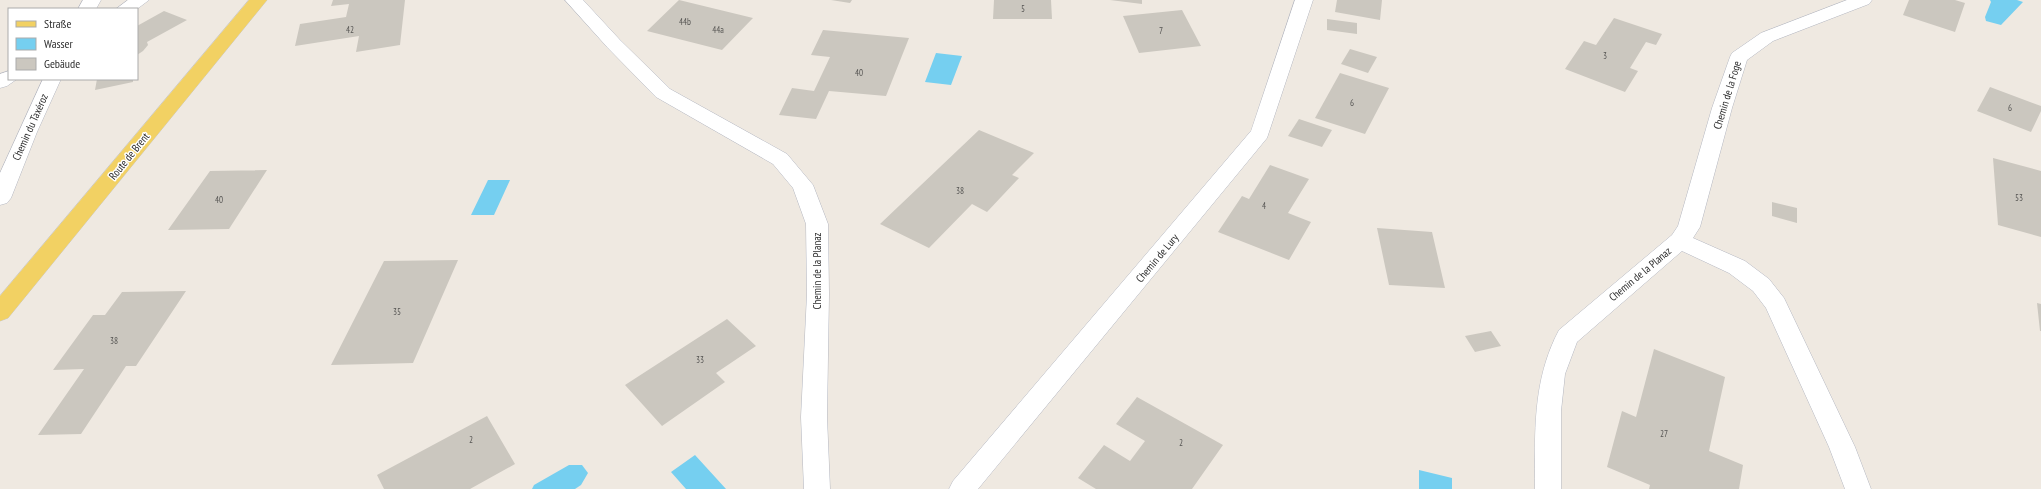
<svg xmlns="http://www.w3.org/2000/svg" width="2041" height="489" font-family="'PT Sans Narrow',sans-serif">
  <style>
    .water { fill: #75cff0 }
    .building { fill: #cbc7bf }
    .lines { fill: none; stroke-linecap: round; stroke-linejoin: round }
    .minor-casing { stroke: #b4b7c1; stroke-width: 1 }
    .major-casing { stroke: #c9c9c9; stroke-width: 1 }
    .minor { fill: #fff; fill-rule: evenodd }
    .major { fill: #f2d163; fill-rule: evenodd }
    .labels { text-anchor: middle; stroke-width: 3; stroke-linejoin: round; paint-order: stroke }
    .number-label { font-size: 9px; fill: #555452 }
    .street-label { font-size: 11px; fill: #2e2e2e; stroke: #fff }
  </style>
  <rect width="100%" height="100%" fill="#efe9e1"/>
  <!-- water -->
  <path class="water" d="M1990,0H2017L2023,2L2001,25L1986,21L1985,17L1991,2Z
    M936,53L962,56L951,85L925,82Z
    M488,180H510L494,215H471Z
    M695,455L726,489H686L671,472Z
    M569,465H582L588,473L581,485L575,489H532L534,485Z
    M1419,470L1452,478V489H1419Z"/>
  <!-- building -->
  <path class="building" d="M333,0H405L400,45L356,52L359,36L295,46L300,24L346,17L349,4L331,6Z
    M679,0L753,18L722,50L647,31Z
    M831,0H852L850,3Z
    M994,0H1051L1052,19H993Z
    M1110,0H1142V4Z
    M1337,0H1382L1380,20L1335,12Z
    M1909,0H1955L1965,3L1955,32L1903,15Z
    M1182,10L1201,46L1139,53L1123,16Z
    M164,11L187,20L147,42L148,45L143,51L137,55V26Z
    M1614,18L1662,34L1656,45L1646,42L1630,68L1638,71L1625,92L1565,69L1584,41L1596,45Z
    M1327,19L1357,23V34L1327,30Z
    M823,30L909,38L886,96L829,91L816,119L779,115L792,88L814,91L830,57L811,55Z
    M1350,49L1377,57L1368,73L1341,64Z
    M1340,73L1389,88L1365,134L1315,118Z
    M97,79H133V82L95,90Z
    M1990,87L2041,106V111L2031,132L1977,111Z
    M1299,119L1332,130L1322,147L1288,136Z
    M979,130L1034,153L1012,175L1019,178L987,212L972,204L929,248L880,224Z
    M1993,158L2041,171V237L1998,225Z
    M1270,165L1309,179L1288,213L1311,222L1289,260L1218,232L1242,196L1249,199Z
    M267,170L229,229L168,230L210,171Z
    M1772,202L1797,208V223L1772,216Z
    M1377,228L1432,232L1445,288L1389,285Z
    M458,260L413,363L331,365L384,261Z
    M186,291L136,366H126L81,434L38,435L84,369L53,370L93,315H105L122,292Z
    M2037,303L2041,304V331H2040Z
    M727,319L756,346L716,373L725,382L662,426L625,385Z
    M1491,331L1501,346L1475,352L1465,336Z
    M1654,349L1725,377L1709,451L1743,465L1739,489H1649L1650,485L1607,467L1622,411L1636,417Z
    M1137,397L1223,445L1192,489H1096L1078,478L1104,445L1130,461L1145,441L1116,424Z
    M487,416L515,464L470,489H384L377,475Z"/>
  <g class="lines">
    <defs>
      <path id="minor" d="M83,0H101L96,9H78Z
        M128,0H149L137,9H116Z
        M565,0H583L620,40L670,89L787,154L813,185L828,224L829,294L827,417L830,489H804L801,417L807,294L806,224L793,188L773,164L656,97L608,48Z
        M1295,0H1313L1267,138L978,489H949L953,481L1251,131Z
        M1847,0H1872L1869,4L1773,41L1747,60L1732,108L1700,227L1693,238L1745,261L1769,279L1784,298L1855,447L1871,489H1845L1829,447L1766,308L1753,291L1729,273L1682,251L1577,342L1565,374L1561,411V489H1535C1535,433 1532,381 1559,330L1672,235L1678,226L1712,108L1730,57L1732,53L1761,33Z
        M9,71V79H17L7,86L0,88V74Z
        M43,79H61L37,132L11,198L7,203L0,205V173Z"/>
      <path id="major" d="M249,0H267L8,318L0,321V296Z"/>
    </defs>
    <!-- minor casing -->
    <use href="#minor" class="minor-casing"/>
    <!-- major casing -->
    <use href="#major" class="major-casing"/>
    <!-- minor -->
    <use href="#minor" class="minor"/>
    <!-- major -->
    <use href="#major" class="major"/>
  </g>
  <g class="labels">
    <!-- number labels -->
    <g class="number-label">
      <text x="1023" y="12">5</text>
      <text x="685" y="25">44b</text>
      <text x="350" y="33">42</text>
      <text x="718" y="33">44a</text>
      <text x="1161" y="34">7</text>
      <text x="1605" y="59">3</text>
      <text x="859" y="76">40</text>
      <text x="1352" y="106">6</text>
      <text x="2010" y="111">6</text>
      <text x="960" y="194">38</text>
      <text x="2019" y="201">53</text>
      <text x="219" y="203">40</text>
      <text x="1264" y="209">4</text>
      <text x="397" y="315">35</text>
      <text x="114" y="344">38</text>
      <text x="700" y="363">33</text>
      <text x="1664" y="437">27</text>
      <text x="471" y="443">2</text>
      <text x="1181" y="446">2</text>
    </g>
    <!-- street labels -->
    <g class="street-label">
      <text transform="translate(1727 95) rotate(-73)" y="4">Chemin de la Foge</text>
      <text transform="translate(30 127) rotate(-66)" y="4">Chemin du Taxéroz</text>
      <text transform="translate(129 156) rotate(-51)" y="4">Route de Brent</text>
      <text transform="translate(1157 258) rotate(-50)" y="4">Chemin de Lury</text>
      <text transform="translate(817 271) rotate(-90)" y="4">Chemin de la Planaz</text>
      <text transform="translate(1640 274) rotate(-40)" y="4">Chemin de la Planaz</text>
    </g>
  </g>
  <!-- legend -->
  <rect x="8" y="8" width="130" height="72" fill="#ffffff" stroke="#ababab"/>
  <rect x="16" y="21" width="20" height="6" fill="#f2d163" stroke="#ababab"/>
  <text x="44" y="28" font-size="12" fill="#2e2e2e">Straße</text>
  <rect x="16" y="38" width="20" height="12" fill="#75cff0" stroke="#ababab"/>
  <text x="44" y="48" font-size="12" fill="#2e2e2e">Wasser</text>
  <rect x="16" y="58" width="20" height="12" fill="#cbc7bf" stroke="#ababab"/>
  <text x="44" y="68" font-size="12" fill="#2e2e2e">Gebäude</text>
</svg>
